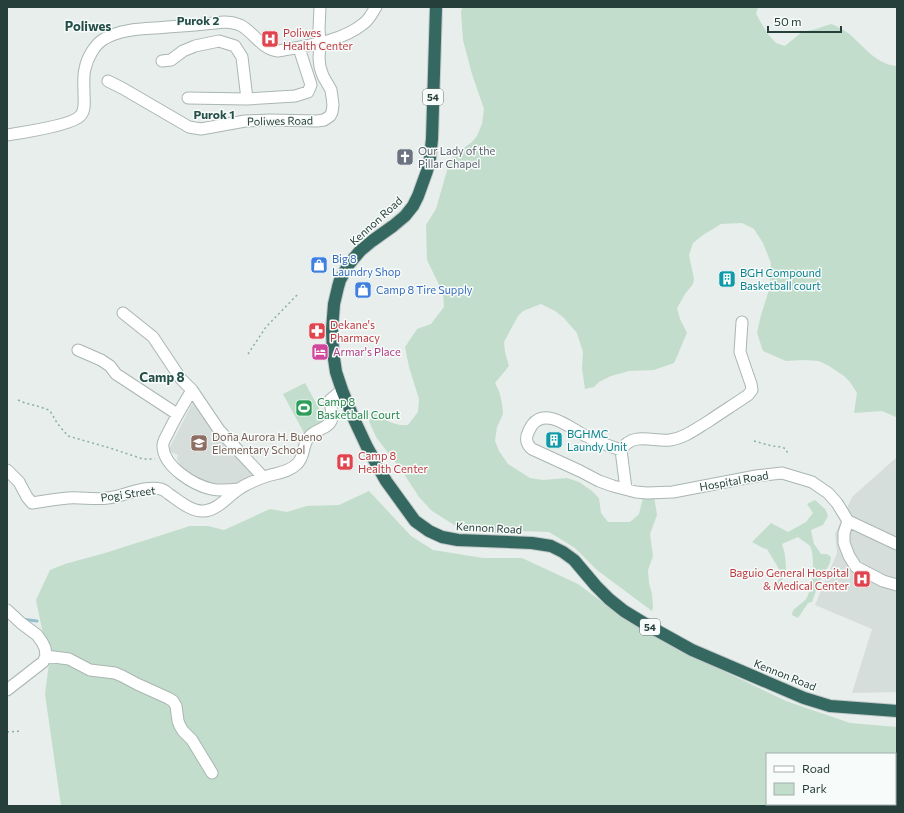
<svg xmlns="http://www.w3.org/2000/svg" width="904" height="813" font-family="Commissioner,sans-serif">
  <style>
    .built { fill: #d5dedb }
    .green { fill: #c2ddcc; fill-rule: evenodd }
    .lines { fill: none; stroke-linecap: round; stroke-linejoin: round }
    .stream { stroke: #95bfcd; stroke-width: 3 }
    .minor-casing { stroke: #aab6b3; stroke-width: 13 }
    .highway-casing { stroke: #c3c9c8; stroke-width: 14 }
    .path { stroke: #8baea6; stroke-width: 1.5; stroke-dasharray: 2 3; stroke-linecap: butt }
    .minor { stroke: #fff; stroke-width: 11 }
    .highway { stroke: #366862; stroke-width: 12 }
    .labels { text-anchor: middle; stroke-width: 3; stroke-linejoin: round; paint-order: stroke }
    .shield { fill: #f7fbf9; stroke: #657774; stroke-width: 1 }
    .shield-label { font-size: 10px; font-weight: bold; fill: #273f3b }
    .health-label { font-size: 11px; fill: #be3a42; stroke: #f7fbf9; text-anchor: start }
    .street-label { font-size: 11px; fill: #273f3b; stroke: #f7fbf9 }
    .worship-label { font-size: 11px; fill: #5b616d; stroke: #f7fbf9; text-anchor: start }
    .shop-label { font-size: 11px; fill: #366cbe; stroke: #f7fbf9; text-anchor: start }
    .culture-label { font-size: 11px; fill: #0d838f; stroke: #f7fbf9; text-anchor: start }
    .hotel-label { font-size: 11px; fill: #b23c85; stroke: #f7fbf9; text-anchor: start }
    .leisure-label { font-size: 11px; fill: #27864d; stroke: #f7fbf9; text-anchor: start }
    .education-label { font-size: 11px; fill: #785e54; stroke: #f7fbf9; text-anchor: start }
    .neighbourhood-label { font-size: 12px; font-weight: bold; fill: #254f49; stroke: #f7fbf9 }
    .quarter-label { font-size: 13px; font-weight: bold; fill: #254f49; stroke: #f7fbf9 }
  </style>
  <rect width="100%" height="100%" fill="#e7eeeb"/>
  <!-- built -->
  <path class="built" d="M194,403H195L253,471L251,475L248,479L234,484L209,483L192,477L182,468L177,459L178,455L169,451V449L192,404Z
    M897,457V692L852,693L872,629L815,605L837,553L835,534L852,497Z"/>
  <!-- green -->
  <path class="green" d="M463,7H758L756,14L767,33L776,43L785,46L802,32L816,29L831,24C837,26 842,29 848,33C863,45 876,65 897,66V416L896,417L882,411L854,413L857,393L850,382L844,376L829,366L819,361L804,360L786,361L763,351L757,333L761,315L769,290L771,263L763,243L754,229L742,223L721,224L703,235L693,243L689,255L694,279L693,284L685,294L677,308L680,319L687,333C682,343 679,353 674,363L654,370L629,371L611,376L599,382L594,387L585,389L582,368L583,352L577,333L563,317L555,311L541,304L523,311L518,316L504,342L505,352L509,366L495,383L499,391L502,403L503,414L497,427L495,441L499,451L508,464L530,478L543,480L567,478L579,482L592,491L599,498L601,513L608,522H630L639,514L643,498L654,496L657,515L650,534L653,556L648,570L649,583L652,594L653,607L652,611L597,570L575,548L549,532L522,531L503,534L477,531L456,526L432,511L419,497L402,471L376,437L369,421L376,413C386,421 395,426 408,425L418,412L419,399L409,367L405,347L417,329L431,324L444,307L443,293L427,260L426,225L436,209L450,160L458,152L472,142L477,136L482,124L484,109L472,74L463,40L461,11Z
    M305,383L326,421L304,433L283,394Z
    M369,491L411,536L433,550L483,558H522L578,584L617,613L674,647L786,701L850,723L897,727V806H61L45,694L49,663L36,600L50,570L65,564L105,553L190,526H208L224,530L270,509L287,512L307,506L339,505ZM767,754H895V804H767Z
    M815,500L825,509L828,516L823,525L811,530L814,544L821,554H827L831,557L830,563L819,582L812,602L808,603L798,618L792,615C792,607 801,606 806,599C812,590 816,556 810,546C807,543 801,540 798,537L782,544C785,552 788,569 784,576C782,582 778,584 777,590L773,584L778,581L781,576L779,569L767,549L763,548L752,542L771,523L788,532L806,522L813,513L807,504Z"/>
  <g class="lines">
    <!-- stream -->
    <path class="stream" d="M21,619L37,621"/>
    <defs>
      <path id="minor" d="M162,61L171,60L183,51L195,46L219,41L235,46L242,57L247,99
        M108,81L122,88L189,127L201,129L245,121L270,120L317,121L324,120L330,116L332,112L333,105L332,97L331,90L323,76L320,67L319,58L320,44L319,29L320,7
        M188,98L247,99L295,96L308,92L311,85L299,48
        M7,135C20,133 73,125 80,116C86,110 84,101 84,93C84,85 83,76 85,69C87,58 95,44 104,39C119,30 138,29 155,28C178,26 201,25 224,22C230,22 235,23 240,25C254,32 261,49 278,51C305,46 341,42 363,24C369,20 372,13 376,7
        M123,313L153,337L181,379L192,390L219,430L263,477
        M742,322L740,352L751,384L752,390L748,395C735,404 722,412 709,421C697,428 685,438 670,440C653,442 633,431 621,450C609,446 596,441 584,435C570,428 546,407 532,425C531,427 529,430 528,433C525,439 527,445 532,449L580,471L599,481L613,486L636,492L647,493L673,492L756,476L782,473L812,482L828,493L837,503L848,521L844,533V543L849,556L856,567L883,581L897,585
        M78,350L101,360L110,366L116,374L177,414
        M192,390C183,405 175,418 168,433C166,437 162,443 163,447C164,467 194,485 211,489C220,491 230,490 239,489
        M621,450L626,489
        M7,470L19,482L27,497L32,503C44,501 56,499 68,498C81,497 95,500 108,498C124,496 145,485 161,489C164,490 167,492 169,494C178,500 191,512 204,511C218,510 228,496 239,489C246,484 256,480 264,477C275,473 288,473 297,464C305,457 302,445 309,437C315,429 330,429 332,418C333,413 330,406 330,400L342,390
        M848,521L897,544
        M7,610L21,623L37,635L42,642L45,648L46,656L43,662L7,690
        M46,656L69,659L90,670L115,673L122,676L137,684L168,698L173,701L176,706L178,721L180,726L183,731L192,740L212,773"/>
      <path id="highway" d="M436,7L432,139L430,158L427,171L418,196L413,206L405,216L393,226L372,241L360,251L349,264L340,280L338,287L334,304L332,330L333,352L336,372L342,390L353,417L367,447L386,481L415,521L429,531L442,537L458,540L532,543L551,546L563,552L574,560L596,586L609,599L624,611L647,625L692,650L804,698L830,706L897,711"/>
    </defs>
    <!-- minor casing -->
    <use href="#minor" class="minor-casing"/>
    <!-- highway casing -->
    <use href="#highway" class="highway-casing"/>
    <!-- path -->
    <path class="path" d="M248,354L266,327L298,294
      M18,400L25,403L37,406L49,410L52,414L57,423L68,436L110,448L143,459H155
      M754,441L772,446L782,447L786,449L788,454
      M7,732L22,731"/>
    <!-- minor -->
    <use href="#minor" class="minor"/>
    <!-- highway -->
    <use href="#highway" class="highway"/>
  </g>
  <!-- icons -->
  <defs>
    <symbol id="hospital-square" viewBox="-11 -11 22 22"><rect x="-9" y="-9" width="18" height="18" rx="4" fill="#e0444e" stroke="#f7fbf9"/><path d="M-5-5h3v3.5h4V-5h3V5h-3V1.5h-4V5h-3Z" fill="#fff"/></symbol>
    <symbol id="church-square" viewBox="-11 -11 22 22"><rect x="-9" y="-9" width="18" height="18" rx="4" fill="#6b7280" stroke="#f7fbf9"/><path d="M-1.2-6h2.4v3.5h3.3v2.4h-3.3V6h-2.4V-.1h-3.3v-2.4h3.3Z" fill="#fff"/></symbol>
    <symbol id="shop-square" viewBox="-11 -11 22 22"><rect x="-9" y="-9" width="18" height="18" rx="4" fill="#3f7fe0" stroke="#f7fbf9"/><path d="M-5-2.5h2.3a2.7 3.5 0 0 1 5.4 0H5L5.5 6h-11ZM-1.5-2.5h3a1.5 2.3 0 0 0-3 0Z" fill="#fff"/></symbol>
    <symbol id="building-square" viewBox="-11 -11 22 22"><rect x="-9" y="-9" width="18" height="18" rx="4" fill="#0f9aa8" stroke="#f7fbf9"/><path d="M-4-6H4V6H1V3H-1V6H-4ZM-2.5-4.3h1.7v1.8h-1.7ZM.8-4.3h1.7v1.8H.8ZM-2.5-1h1.7V.8h-1.7ZM.8-1h1.7V.8H.8Z" fill="#fff"/></symbol>
    <symbol id="pharmacy-square" viewBox="-11 -11 22 22"><rect x="-9" y="-9" width="18" height="18" rx="4" fill="#e0444e" stroke="#f7fbf9"/><path d="M-2-6h4v4h4v4h-4v4h-4v-4h-4v-4h4Z" fill="#fff"/></symbol>
    <symbol id="hotel-square" viewBox="-11 -11 22 22"><rect x="-9" y="-9" width="18" height="18" rx="4" fill="#d1479c" stroke="#f7fbf9"/><path d="M-6-4.5h1.5V1H6V5H4.5V3h-9V5H-6ZM-4 0a1.8 1.8 0 1 1 3.6 0ZM.5 0V-2.5h3Q6-2.5 6 0Z" fill="#fff"/></symbol>
    <symbol id="stadium-square" viewBox="-11 -11 22 22"><rect x="-9" y="-9" width="18" height="18" rx="4" fill="#2e9e5b" stroke="#f7fbf9"/><path d="M0-5a6.5 5 0 1 0 0 10a6.5 5 0 1 0 0-10ZM-3.5-1.8h7v3.6h-7Z" fill="#fff"/></symbol>
    <symbol id="school-square" viewBox="-11 -11 22 22"><rect x="-9" y="-9" width="18" height="18" rx="4" fill="#8d6e63" stroke="#f7fbf9"/><path d="M0-5L7-2L0 1L-7-2ZM-4 1L0 2.5L4 1V4Q0 6-4 4Z" fill="#fff"/></symbol>
  </defs>
  <g fill-rule="evenodd">
    <use href="#hospital-square" x="260" y="29" width="20" height="20"/>
    <use href="#church-square" x="395" y="147" width="20" height="20"/>
    <use href="#shop-square" x="309" y="255" width="20" height="20"/>
    <use href="#building-square" x="717" y="269" width="20" height="20"/>
    <use href="#shop-square" x="353" y="280" width="20" height="20"/>
    <use href="#pharmacy-square" x="307" y="321" width="20" height="20"/>
    <use href="#hotel-square" x="310" y="342" width="20" height="20"/>
    <use href="#stadium-square" x="294" y="398" width="20" height="20"/>
    <use href="#building-square" x="544" y="430" width="20" height="20"/>
    <use href="#school-square" x="189" y="433" width="20" height="20"/>
    <use href="#hospital-square" x="335" y="452" width="20" height="20"/>
    <use href="#hospital-square" x="852" y="569" width="20" height="20"/>
  </g>
  <g class="labels">
    <!-- shield labels -->
    <g class="shield">
      <rect x="423" y="89" width="20" height="16" rx="3"/>
      <rect x="640" y="619" width="20" height="16" rx="3"/>
    </g>
    <g class="shield-label">
      <text x="433" y="101">54</text>
      <text x="650" y="631">54</text>
    </g>
    <!-- health labels -->
    <g class="health-label">
      <text x="283" y="37">Poliwes<tspan x="283" dy="13">Health Center</tspan></text>
      <text x="330" y="329">Dekane's<tspan x="330" dy="13">Pharmacy</tspan></text>
      <text x="358" y="460">Camp 8<tspan x="358" dy="13">Health Center</tspan></text>
      <text x="849" y="577" text-anchor="end">Baguio General Hospital<tspan x="849" dy="13">&amp; Medical Center</tspan></text>
    </g>
    <!-- street labels -->
    <g class="street-label">
      <text transform="translate(280 121) rotate(-1)" y="4">Poliwes Road</text>
      <text transform="translate(376 221) rotate(-42)" y="4">Kennon Road</text>
      <text transform="translate(734 481) rotate(-10)" y="4">Hospital Road</text>
      <text transform="translate(128 494) rotate(-8)" y="4">Pogi Street</text>
      <text transform="translate(489 528) rotate(3)" y="4">Kennon Road</text>
      <text transform="translate(785 675) rotate(22)" y="4">Kennon Road</text>
    </g>
    <!-- worship labels -->
    <g class="worship-label">
      <text x="418" y="155">Our Lady of the<tspan x="418" dy="13">Pillar Chapel</tspan></text>
    </g>
    <!-- shop labels -->
    <g class="shop-label">
      <text x="332" y="263">Big 8<tspan x="332" dy="13">Laundry Shop</tspan></text>
      <text x="376" y="294">Camp 8 Tire Supply</text>
    </g>
    <!-- culture labels -->
    <g class="culture-label">
      <text x="740" y="277">BGH Compound<tspan x="740" dy="13">Basketball court</tspan></text>
      <text x="567" y="438">BGHMC<tspan x="567" dy="13">Laundy Unit</tspan></text>
    </g>
    <!-- hotel labels -->
    <g class="hotel-label">
      <text x="333" y="356">Armar's Place</text>
    </g>
    <!-- leisure labels -->
    <g class="leisure-label">
      <text x="317" y="406">Camp 8<tspan x="317" dy="13">Basketball Court</tspan></text>
    </g>
    <!-- education labels -->
    <g class="education-label">
      <text x="212" y="441">Doña Aurora H. Bueno<tspan x="212" dy="13">Elementary School</tspan></text>
    </g>
    <!-- neighbourhood labels -->
    <g class="neighbourhood-label">
      <text x="198" y="25">Purok 2</text>
      <text x="214" y="119">Purok 1</text>
    </g>
    <!-- quarter labels -->
    <g class="quarter-label">
      <text x="88" y="31">Poliwes</text>
      <text x="162" y="382">Camp 8</text>
    </g>
  </g>
  <!-- border -->
  <rect width="904" height="813" fill="none" stroke="#273f3b" stroke-width="16"/>
  <!-- legend -->
  <rect x="766" y="753" width="130" height="52" fill="#f7fbf9" stroke="#a4b0ad"/>
  <rect x="774" y="766" width="20" height="6" fill="#ffffff" stroke="#a4b0ad"/>
  <text x="802" y="773" font-size="12" fill="#273f3b">Road</text>
  <rect x="774" y="783" width="20" height="12" fill="#c2ddcc" stroke="#a4b0ad"/>
  <text x="802" y="793" font-size="12" fill="#273f3b">Park</text>
  <!-- scale -->
  <path d="M768 26v6h73v-6" fill="none" stroke="#273f3b" stroke-width="2"/>
  <text x="774" y="26" font-size="12" fill="#273f3b" stroke="#f7fbf9" stroke-width="3" paint-order="stroke">50 m</text>
</svg>
